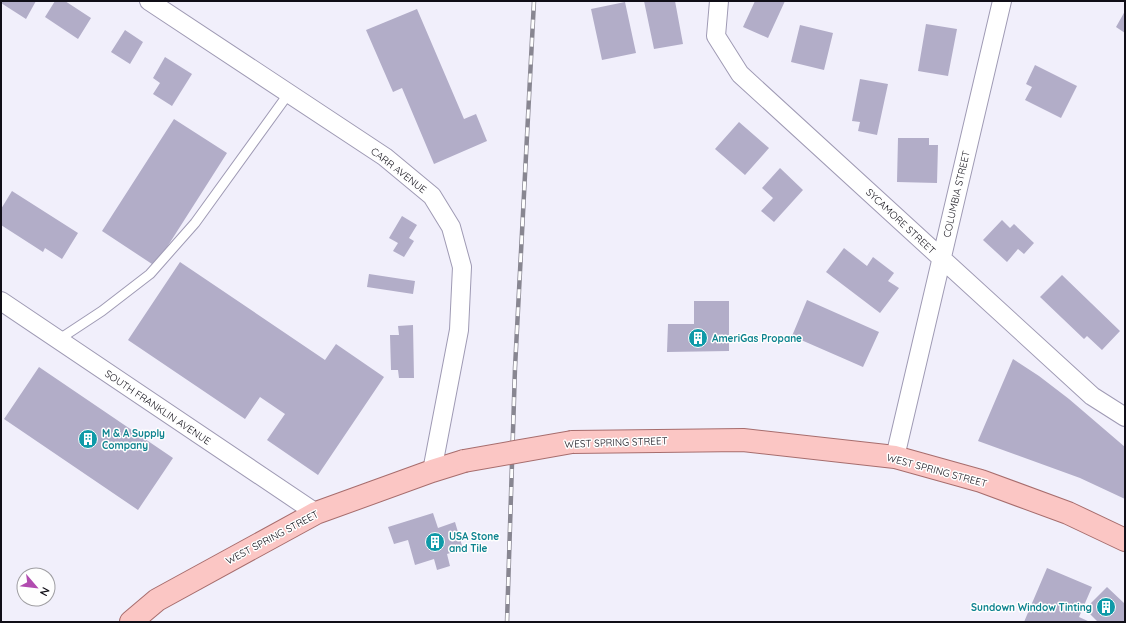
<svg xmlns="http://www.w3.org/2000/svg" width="1126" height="623" font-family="Quicksand,sans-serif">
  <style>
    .building { fill: #b2adc8 }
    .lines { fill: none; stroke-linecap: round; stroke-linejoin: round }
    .service-casing { stroke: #9f9ab4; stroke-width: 11 }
    .minor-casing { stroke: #9f9ab4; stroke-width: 20 }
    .primary-casing { stroke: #a76d6d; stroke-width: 24 }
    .service { stroke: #fff; stroke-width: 9 }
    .minor { stroke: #fff; stroke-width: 18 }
    .primary { stroke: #fbc6c4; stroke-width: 22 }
    .rail-casing { stroke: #888691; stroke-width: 4.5 }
    .rail { stroke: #fefefe; stroke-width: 3; stroke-dasharray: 9; stroke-linecap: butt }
    .primary-bridge-casing { stroke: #a76d6d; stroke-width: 24; stroke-linecap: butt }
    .primary-bridge { stroke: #fbc6c4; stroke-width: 22 }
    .labels { text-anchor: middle; stroke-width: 3; stroke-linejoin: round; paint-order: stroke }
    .street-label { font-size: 10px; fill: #100e17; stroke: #fefefe }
    .culture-label { font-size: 10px; font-weight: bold; fill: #0d838f; stroke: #fefefe; text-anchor: start }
  </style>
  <rect width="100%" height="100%" fill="#f1effb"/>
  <!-- building -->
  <path class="building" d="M3,1H36L26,19L1,3Z
    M55,1H65L91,18L78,39L45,17Z
    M644,1H675L683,44L654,49Z
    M755,1H785L768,38L743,27Z
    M625,2L636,53L602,60L591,9Z
    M417,9L464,119L476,114L487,141L434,164L402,88L393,92L366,30Z
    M1125,11V33L1116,27Z
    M926,24L957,29L948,76L918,71Z
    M800,25L833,33L824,70L791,62Z
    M125,30L143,42L130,64L111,52Z
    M165,57L192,74L172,106L153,94L160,83L153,78Z
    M1035,65L1077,86L1061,118L1025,100L1032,87L1026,84Z
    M860,79L888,84L877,135L858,131L860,122L852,121Z
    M174,119L227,153L155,266L102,231Z
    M739,122L769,148L745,175L715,149Z
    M898,138H929V145H938L937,183L897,182Z
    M780,168L803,190L774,222L761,211L773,198L762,188Z
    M12,191L78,233L62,259L45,248L43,252L1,225V209Z
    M402,216L417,225L409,238L414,241L404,257L393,251L398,243L389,238Z
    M1002,220L1010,228L1014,224L1034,243L1024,254L1018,249L1007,262L983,240Z
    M844,248L867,266L873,257L894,273L888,281L899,288L880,313L826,272Z
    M180,262L325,360L336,344L384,377L318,475L267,440L285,414L260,397L245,419L128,340Z
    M369,274L415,281L413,294L367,287Z
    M1062,275L1120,331L1102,350L1087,336L1084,339L1040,297Z
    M807,300L879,332L863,367L792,336Z
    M694,301H729V351L667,352L668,324H694Z
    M413,325L414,378H399L398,370H391L390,335H399L398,326Z
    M1013,359L1039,376L1069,399L1125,447V499L1080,478L978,441Z
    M39,367L173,458L138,510L4,419Z
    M433,513L438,528L455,522L463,549L447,554L450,566L437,570L434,559L415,565L408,540L394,544L388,527Z
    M1047,568L1092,587L1079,617L1090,622H1024Z
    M1107,587L1125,604V622H1098L1085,609Z"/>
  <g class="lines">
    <defs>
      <path id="service" d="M58,340L102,311L150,274L195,223L289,93"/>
      <path id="minor" d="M149,1L385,157L432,196L451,227L462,267L459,330L432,471
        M719,1L716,36L740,74L1092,396L1125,417
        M1,301L316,513
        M895,457L1002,1"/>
      <path id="primary" d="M572,442L743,440L895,457L981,481L1068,513L1125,540
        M131,622L157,600L316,513L432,471L464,461"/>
    </defs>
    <!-- service casing -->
    <use href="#service" class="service-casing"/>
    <!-- minor casing -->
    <use href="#minor" class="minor-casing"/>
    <!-- primary casing -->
    <use href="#primary" class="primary-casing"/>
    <!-- service -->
    <use href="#service" class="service"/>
    <!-- minor -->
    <use href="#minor" class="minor"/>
    <!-- primary -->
    <use href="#primary" class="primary"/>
    <defs>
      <path id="rail" d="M507,622L515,368L534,1"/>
    </defs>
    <!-- rail casing -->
    <use href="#rail" class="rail-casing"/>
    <!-- rail -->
    <use href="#rail" class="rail"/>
    <defs>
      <path id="primary-bridge" d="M464,461L572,442"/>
    </defs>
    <!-- primary-bridge casing -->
    <use href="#primary-bridge" class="primary-bridge-casing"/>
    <!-- primary-bridge -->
    <use href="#primary-bridge" class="primary-bridge"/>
  </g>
  <!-- icons -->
  <defs>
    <symbol id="building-disc" viewBox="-11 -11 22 22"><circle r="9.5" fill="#0f9aa8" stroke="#fefefe"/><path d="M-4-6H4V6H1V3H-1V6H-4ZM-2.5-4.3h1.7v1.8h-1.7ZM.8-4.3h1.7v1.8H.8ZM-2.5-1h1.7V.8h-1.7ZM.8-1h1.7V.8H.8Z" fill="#fff"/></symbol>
  </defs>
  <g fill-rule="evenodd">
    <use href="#building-disc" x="687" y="327" width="22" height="22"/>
    <use href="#building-disc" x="77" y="428" width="22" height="22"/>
    <use href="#building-disc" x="424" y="531" width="22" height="22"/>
    <use href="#building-disc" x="1095" y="596" width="22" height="22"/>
  </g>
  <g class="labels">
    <!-- street labels -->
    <g class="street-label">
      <text transform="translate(399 170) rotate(38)" y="4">CARR AVENUE</text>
      <text transform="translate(956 194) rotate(-77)" y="4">COLUMBIA STREET</text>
      <text transform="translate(901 221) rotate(43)" y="4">SYCAMORE STREET</text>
      <text transform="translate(158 407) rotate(34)" y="4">SOUTH FRANKLIN AVENUE</text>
      <text transform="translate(616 442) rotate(-2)" y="4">WEST SPRING STREET</text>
      <text transform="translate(937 470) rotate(15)" y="4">WEST SPRING STREET</text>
      <text transform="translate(272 537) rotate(-28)" y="4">WEST SPRING STREET</text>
    </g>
    <!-- culture labels -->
    <g class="culture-label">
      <text x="712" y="342">AmeriGas Propane</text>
      <text x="102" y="437">M &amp; A Supply<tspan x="102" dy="12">Company</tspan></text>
      <text x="449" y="540">USA Stone<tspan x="449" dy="12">and Tile</tspan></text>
      <text x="1092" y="611" text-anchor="end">Sundown Window Tinting</text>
    </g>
  </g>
  <!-- border -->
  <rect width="1126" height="623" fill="none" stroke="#100e17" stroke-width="4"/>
  <!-- north arrow -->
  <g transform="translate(36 587) rotate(118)"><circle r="19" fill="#fefefe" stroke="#9f9ea2"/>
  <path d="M0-3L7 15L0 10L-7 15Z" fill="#b14baf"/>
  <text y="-6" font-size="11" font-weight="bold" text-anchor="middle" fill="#100e17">N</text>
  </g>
</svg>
